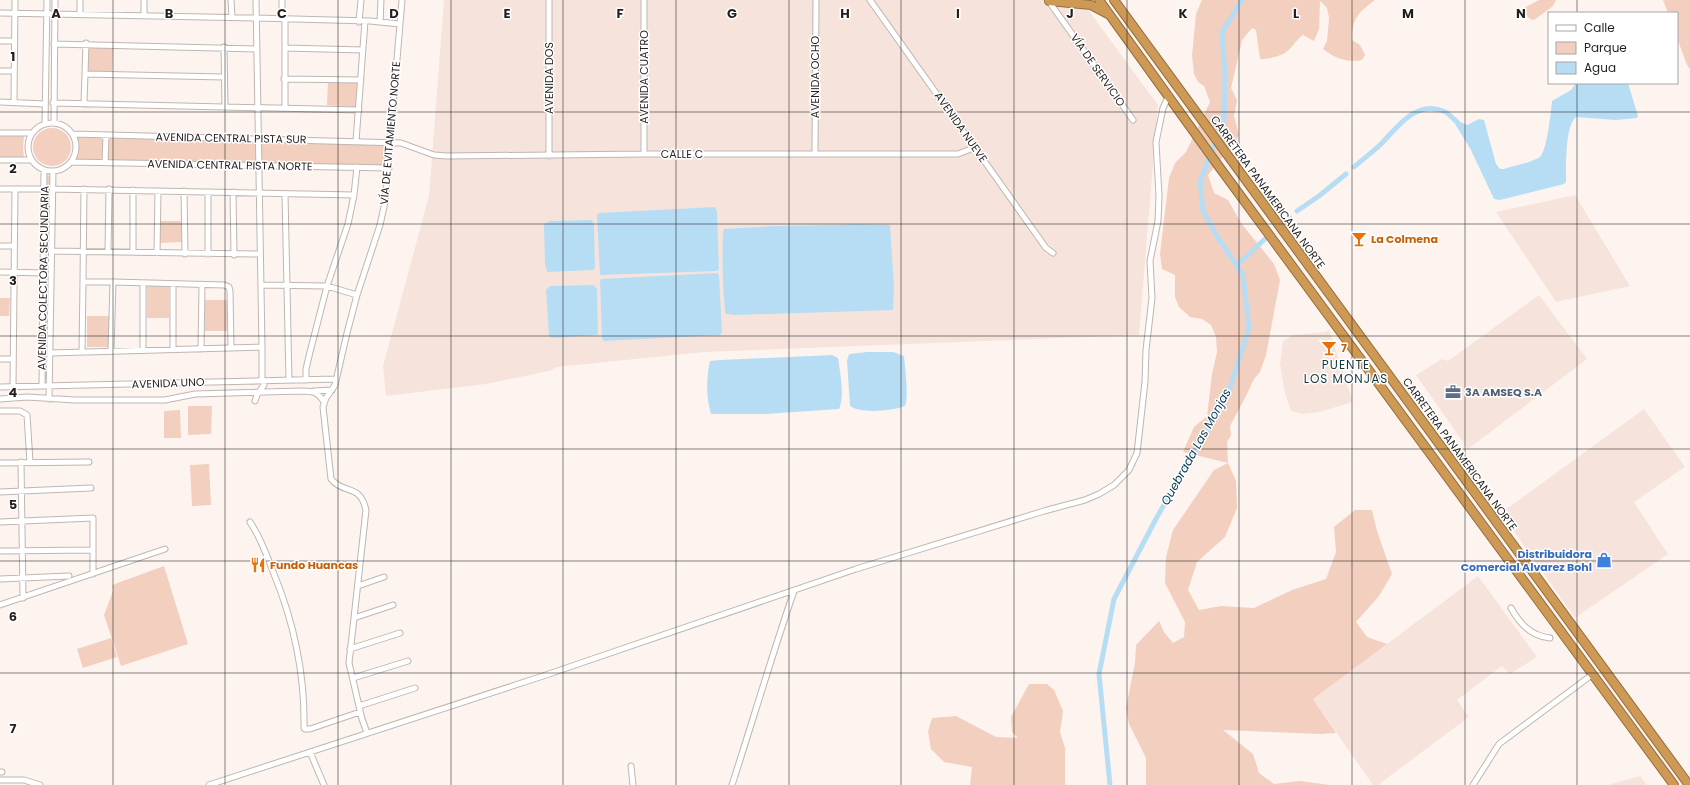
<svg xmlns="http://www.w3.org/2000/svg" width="1690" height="785" font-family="Poppins,sans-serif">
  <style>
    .built { fill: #f6e4dc }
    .green { fill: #f2cfbf }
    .water { fill: #b7ddf5 }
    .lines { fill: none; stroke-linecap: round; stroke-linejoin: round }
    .canal { stroke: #b7ddf5; stroke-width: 5 }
    .minor-casing { stroke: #bfb6b2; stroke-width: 7 }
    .highway-casing { stroke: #926e41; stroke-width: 10 }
    .minor { stroke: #fff; stroke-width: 5 }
    .highway { stroke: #ce9954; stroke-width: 8 }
    .grid { fill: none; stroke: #231f1e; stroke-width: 1; stroke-opacity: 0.55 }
    .labels { text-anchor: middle; stroke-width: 3; stroke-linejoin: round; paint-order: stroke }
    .street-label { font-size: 11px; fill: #231f1e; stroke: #fff }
    .food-label { font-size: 11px; font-weight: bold; fill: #c56008; stroke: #fff; text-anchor: start }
    .service-label { font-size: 11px; font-weight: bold; fill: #4e5e75; stroke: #fff; text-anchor: start }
    .shop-label { font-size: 11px; font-weight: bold; fill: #366cbe; stroke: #fff; text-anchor: end }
    .neighbourhood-label { font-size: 12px; letter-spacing: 1px; fill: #16373d; stroke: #fff }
    .water-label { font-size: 12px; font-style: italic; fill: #073851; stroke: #fff }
    .grid-label { font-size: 13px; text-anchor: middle; font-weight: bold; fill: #231f1e; stroke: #fff; stroke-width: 3; stroke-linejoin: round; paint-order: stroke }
  </style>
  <rect width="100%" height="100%" fill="#fef4ef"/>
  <!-- built -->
  <path class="built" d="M444,0H1081L1158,105L1139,335L705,352L557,367L549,371L486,384L386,396L383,366L429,196Z
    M1575,195L1630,286L1556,302L1496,212Z
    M1539,295L1587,359L1468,449L1416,375L1442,359L1448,361Z
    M1329,330L1353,402L1319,412L1302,414L1291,411L1285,393L1280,364L1283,341L1293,335L1324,332Z
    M1644,409L1685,467L1634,502L1668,554L1575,618L1501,513Z
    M1478,576L1537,657L1510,674L1502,666L1457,700L1469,717L1378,785H1373L1313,699Z
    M1640,776L1647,785H1608Z"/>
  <!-- green -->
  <path class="green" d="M1202,0H1375C1358,13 1352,18 1352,40L1360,45L1365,55L1362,60C1346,63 1335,58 1323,49L1327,41L1329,18L1327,8L1320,1L1319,29L1314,41L1303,35C1296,40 1292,48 1285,53C1280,56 1266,60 1260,59L1256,30L1252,28L1242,40L1231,88L1237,100L1234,116L1239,135L1237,139L1208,175L1214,193L1228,200L1241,223L1274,264L1280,280L1266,355L1260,372L1254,379L1246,396L1230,426L1231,435L1227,442L1228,463L1236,481L1237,508L1225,537L1197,562L1188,590L1199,610L1221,606L1254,608L1292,590L1326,579L1336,552L1334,527L1355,510H1372L1377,531L1392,574L1379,596L1356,622L1367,637L1387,644L1313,699L1336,733L1321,734L1223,730L1253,754L1259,773L1274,784L1300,781L1330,785H1146V758L1129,724L1126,708L1135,663L1136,645L1159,621L1164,632L1173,643L1184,637L1185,622L1165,583L1166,557L1173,530L1214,470L1228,463L1183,452L1194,427L1207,416L1212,374L1217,352L1216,337L1211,325L1202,319L1190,317L1179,307L1175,297V275L1162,269L1160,254L1169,178L1175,163L1186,152L1210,102L1204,86L1198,82L1194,74L1192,56L1196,14Z
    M1539,0H1556L1553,6L1534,20C1527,19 1526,14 1524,8Z
    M1663,0H1690V69L1687,65L1677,38V13H1668Z
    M88,48H113L112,72H87Z
    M328,81H357L359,84L358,106L356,107L327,105Z
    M33 147a19 19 0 1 1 38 0a19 19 0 1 1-38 0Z
    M0,136H24L23,148L24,158L0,157Z
    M75,137L101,138L103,141V157L99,160L74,159L78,148Z
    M111,138L249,140L252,141L255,145L256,160L252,163L110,160L107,157L108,142Z
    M264,141L384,144L388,149V163L383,166L264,164L261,160L260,146Z
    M48,175L50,177L49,247L47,248V177Z
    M160,221H182V242L160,243Z
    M46,281H48L47,379H44Z
    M147,285L169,287V318H147Z
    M0,298H10L9,316H0Z
    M205,300H227V331H205Z
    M87,316H109V347H87Z
    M188,406H212L211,434L188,435Z
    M180,410L181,438H164V411Z
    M209,464L211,505L192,506L190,465Z
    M164,566L188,644L121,666L104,615L113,591L112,585Z
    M111,638L117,657L83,668L77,649Z
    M1029,684H1047L1054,690L1063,711L1060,732L1065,748V785H970L972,767L944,762L931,749L928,731L932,718L956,716L996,737L1018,738L1012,732L1011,717Z"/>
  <!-- water -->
  <path class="water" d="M1576,83H1628L1638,116L1637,118L1616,120L1576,117C1565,125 1566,168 1566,182L1564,184L1500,200L1494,199L1471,150L1455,124L1460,122L1467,125L1479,119L1484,120L1496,164L1500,169H1504C1513,166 1533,162 1540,157C1547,150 1551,112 1552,101L1571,90Z
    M715,207L717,212L719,269L717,271L600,275L597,215L599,213Z
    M592,220L594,224L595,269L593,270L547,272L545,263L544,224L550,221Z
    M855,224L890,225L894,288L893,310L735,315L726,314C723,307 721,235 724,229L776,226L841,225Z
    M717,273L719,275L722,332L720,335L604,341L602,339L600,281L601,279Z
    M594,285L597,289L598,334L596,335L552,338L549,336L546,290L550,286Z
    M867,352H893L904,356C905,368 909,396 905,406C893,411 860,414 850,406L847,361L849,354Z
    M832,355L838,358C840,371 845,397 839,409L765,414H711C706,398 706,378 710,361L720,360Z"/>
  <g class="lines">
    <!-- canal -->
    <path class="canal" d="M1354,167C1363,159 1373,152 1382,143C1398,126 1417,100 1443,111C1449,113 1453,119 1458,123
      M1297,211L1319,196L1346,174
      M1284,222L1290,218
      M1237,265L1266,238
      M1110,785L1099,674L1114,599L1157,517L1228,394L1249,328L1243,275L1218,238L1203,211L1200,182L1224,118L1225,75L1222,32L1242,0"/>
    <defs>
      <path id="minor" d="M144,0V15
        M231,0L232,17
        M870,0L1046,248L1053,253
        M1048,0L1133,120
        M0,13L256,18L370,21L400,24
        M80,14V0
        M282,19V0
        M285,19V107
        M359,22L361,0
        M380,22L381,0
        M0,41H14
        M54,44L256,49
        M224,47L225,106
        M285,48L363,50
        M0,71H14
        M85,74L224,77
        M284,79L361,80
        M0,102L45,104
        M14,102L15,0
        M53,103L359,110
        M84,104L86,43
        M28 147a24 24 0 1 1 48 0a24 24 0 1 1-48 0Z
        M54,123L55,0
        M45,124L47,0
        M0,133H32
        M73,134L401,143L434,155L447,156L644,154H958L976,147
        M356,141L365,21
        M815,153L816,0
        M644,154V0
        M549,156V0
        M0,160H32
        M71,162L389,168
        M105,163L106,136
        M0,189H44
        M52,189L354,195
        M184,191L185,254
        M208,192V254
        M233,192L234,255
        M285,194L289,380
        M0,246H14
        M51,251L260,254
        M108,252L109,189
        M133,252V190
        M157,253L158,191
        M0,272L45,273
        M83,282L84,189
        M113,282L224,285L229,287L230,291L231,348
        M173,284V350
        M261,285L327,286L357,295
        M201,349L202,285
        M143,350V283
        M82,352L83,282H113L111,351
        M50,353L262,347
        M0,359H13
        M306,380V369L310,352L327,286L348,224L354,195L357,167
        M13,386L15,189
        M42,386L44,170
        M0,387L336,379
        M314,391L332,390
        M0,399L27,397L75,400H165L195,394L302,391C313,391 318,392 324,402
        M49,399L53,171
        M255,401L257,395L264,385L262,380V347L256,0
        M0,411H20L27,415L30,462
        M21,462L23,598
        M0,463L89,462
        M0,492L91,488
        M0,522L93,518V574
        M250,522C261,538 267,556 274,574C294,623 305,675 304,728L305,729H310L360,712
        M0,551L92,550
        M0,579L69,576
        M358,586L384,577
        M0,605L165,549
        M1511,608C1520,624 1531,636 1550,638
        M354,618L393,605
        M350,649L400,633
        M353,678L408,661
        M359,706L415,688
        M367,733L362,719L349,663L366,510C360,483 344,495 331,479L323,407L326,398L335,385L347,333L357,295L380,225L385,202L402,0
        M310,752L324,785
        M631,766L633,785
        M0,772H2
        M0,780H24L40,785
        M209,785L540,677L856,569L1044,511L1085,500L1099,494L1114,485L1129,470L1137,453L1145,382L1146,350L1152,298L1150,261L1158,221L1159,196L1156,142L1163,108L1169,95
        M732,785C753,720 772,655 794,591
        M1473,785L1499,744L1593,674"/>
      <path id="highway" d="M1099,0L1220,168L1674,785
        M1114,0L1689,785
        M1049,1L1091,5L1108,14"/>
    </defs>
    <!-- minor casing -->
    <use href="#minor" class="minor-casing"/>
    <!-- highway casing -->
    <use href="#highway" class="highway-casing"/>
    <!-- minor -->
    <use href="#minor" class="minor"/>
    <!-- highway -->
    <use href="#highway" class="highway"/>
  </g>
  <!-- grid -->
  <path class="grid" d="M113,0V785M225,0V785M338,0V785M451,0V785M563,0V785M676,0V785M789,0V785M901,0V785M1014,0V785M1127,0V785M1239,0V785M1352,0V785M1465,0V785M1577,0V13M1577,83V785M0,112H1690M0,224H1690M0,336H1690M0,449H1690M0,561H1690M0,673H1690"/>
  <!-- icons -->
  <defs>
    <symbol id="bar-bare" viewBox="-9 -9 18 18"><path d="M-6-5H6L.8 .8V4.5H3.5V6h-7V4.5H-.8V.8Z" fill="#e8710a" stroke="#fff" stroke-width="2.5" paint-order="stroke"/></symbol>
    <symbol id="office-bare" viewBox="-9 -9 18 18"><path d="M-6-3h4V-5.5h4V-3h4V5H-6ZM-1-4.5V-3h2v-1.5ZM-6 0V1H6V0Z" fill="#5c6f8a" stroke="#fff" stroke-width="2.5" paint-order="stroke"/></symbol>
    <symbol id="shop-bare" viewBox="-9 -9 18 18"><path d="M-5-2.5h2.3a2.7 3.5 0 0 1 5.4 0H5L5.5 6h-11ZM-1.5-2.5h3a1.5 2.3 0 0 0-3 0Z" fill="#3f7fe0" stroke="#fff" stroke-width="2.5" paint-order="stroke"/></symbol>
    <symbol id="restaurant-bare" viewBox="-9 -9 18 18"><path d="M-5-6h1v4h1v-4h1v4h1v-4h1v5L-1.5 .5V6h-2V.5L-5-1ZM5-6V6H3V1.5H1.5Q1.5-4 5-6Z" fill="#e8710a" stroke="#fff" stroke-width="2.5" paint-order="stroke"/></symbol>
  </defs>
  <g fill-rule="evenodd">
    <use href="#bar-bare" x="1348" y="228" width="22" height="22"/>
    <use href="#bar-bare" x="1318" y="337" width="22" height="22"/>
    <use href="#office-bare" x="1442" y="381" width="22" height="22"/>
    <use href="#shop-bare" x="1593" y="549" width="22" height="22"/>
    <use href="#restaurant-bare" x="247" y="554" width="22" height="22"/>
  </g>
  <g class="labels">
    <!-- street labels -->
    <g class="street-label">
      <text transform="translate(1098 70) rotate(55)" y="4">VÍA DE SERVICIO</text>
      <text transform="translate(644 77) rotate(-90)" y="4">AVENIDA CUATRO</text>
      <text transform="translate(815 77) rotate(-90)" y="4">AVENIDA OCHO</text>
      <text transform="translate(549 78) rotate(-90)" y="4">AVENIDA DOS</text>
      <text transform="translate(961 127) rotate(55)" y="4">AVENIDA NUEVE</text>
      <text transform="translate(390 133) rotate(-85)" y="4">VÍA DE EVITAMIENTO NORTE</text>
      <text transform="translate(231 138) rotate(1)" y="4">AVENIDA CENTRAL PISTA SUR</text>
      <text x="682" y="158">CALLE C</text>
      <text transform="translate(230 165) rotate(1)" y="4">AVENIDA CENTRAL PISTA NORTE</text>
      <text transform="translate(1268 192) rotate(54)" y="4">CARRETERA PANAMERICANA NORTE</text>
      <text transform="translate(43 278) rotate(-89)" y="4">AVENIDA COLECTORA SECUNDARIA</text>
      <text transform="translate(168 383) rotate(-2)" y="4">AVENIDA UNO</text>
      <text transform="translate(1460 454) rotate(54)" y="4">CARRETERA PANAMERICANA NORTE</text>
    </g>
    <!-- food labels -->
    <g class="food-label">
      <text x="1371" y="243">La Colmena</text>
      <text x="1341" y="352">7</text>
      <text x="270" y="569">Fundo Huancas</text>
    </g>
    <!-- service labels -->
    <g class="service-label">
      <text x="1465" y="396">3A AMSEQ S.A</text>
    </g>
    <!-- shop labels -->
    <g class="shop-label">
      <text x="1592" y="558">Distribuidora<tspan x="1592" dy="13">Comercial Alvarez Bohl</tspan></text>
    </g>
    <!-- neighbourhood labels -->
    <g class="neighbourhood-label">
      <text x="1346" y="369">PUENTE<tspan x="1346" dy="14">LOS MONJAS</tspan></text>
    </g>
    <!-- water labels -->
    <g class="water-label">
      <text transform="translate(1196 447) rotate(-61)" y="4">Quebrada Las Monjas</text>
    </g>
  </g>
  <g class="grid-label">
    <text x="56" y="18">A</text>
    <text x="169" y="18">B</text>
    <text x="282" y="18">C</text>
    <text x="394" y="18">D</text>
    <text x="507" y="18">E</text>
    <text x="620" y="18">F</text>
    <text x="732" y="18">G</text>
    <text x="845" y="18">H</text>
    <text x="958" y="18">I</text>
    <text x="1070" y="18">J</text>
    <text x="1183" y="18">K</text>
    <text x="1296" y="18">L</text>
    <text x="1408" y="18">M</text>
    <text x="1521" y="18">N</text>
    <text x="13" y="61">1</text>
    <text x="13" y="173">2</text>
    <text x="13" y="285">3</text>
    <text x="13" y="397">4</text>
    <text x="13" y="509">5</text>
    <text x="13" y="621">6</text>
    <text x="13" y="733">7</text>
  </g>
  <!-- legend -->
  <rect x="1548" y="12" width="130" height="72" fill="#ffffff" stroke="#a7a5a5"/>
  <rect x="1556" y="25" width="20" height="6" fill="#ffffff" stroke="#a7a5a5"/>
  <text x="1584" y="32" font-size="12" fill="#231f1e">Calle</text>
  <rect x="1556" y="42" width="20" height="12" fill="#f2cfbf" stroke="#a7a5a5"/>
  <text x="1584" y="52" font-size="12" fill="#231f1e">Parque</text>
  <rect x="1556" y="62" width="20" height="12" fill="#b7ddf5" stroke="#a7a5a5"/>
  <text x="1584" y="72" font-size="12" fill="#231f1e">Agua</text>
</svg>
